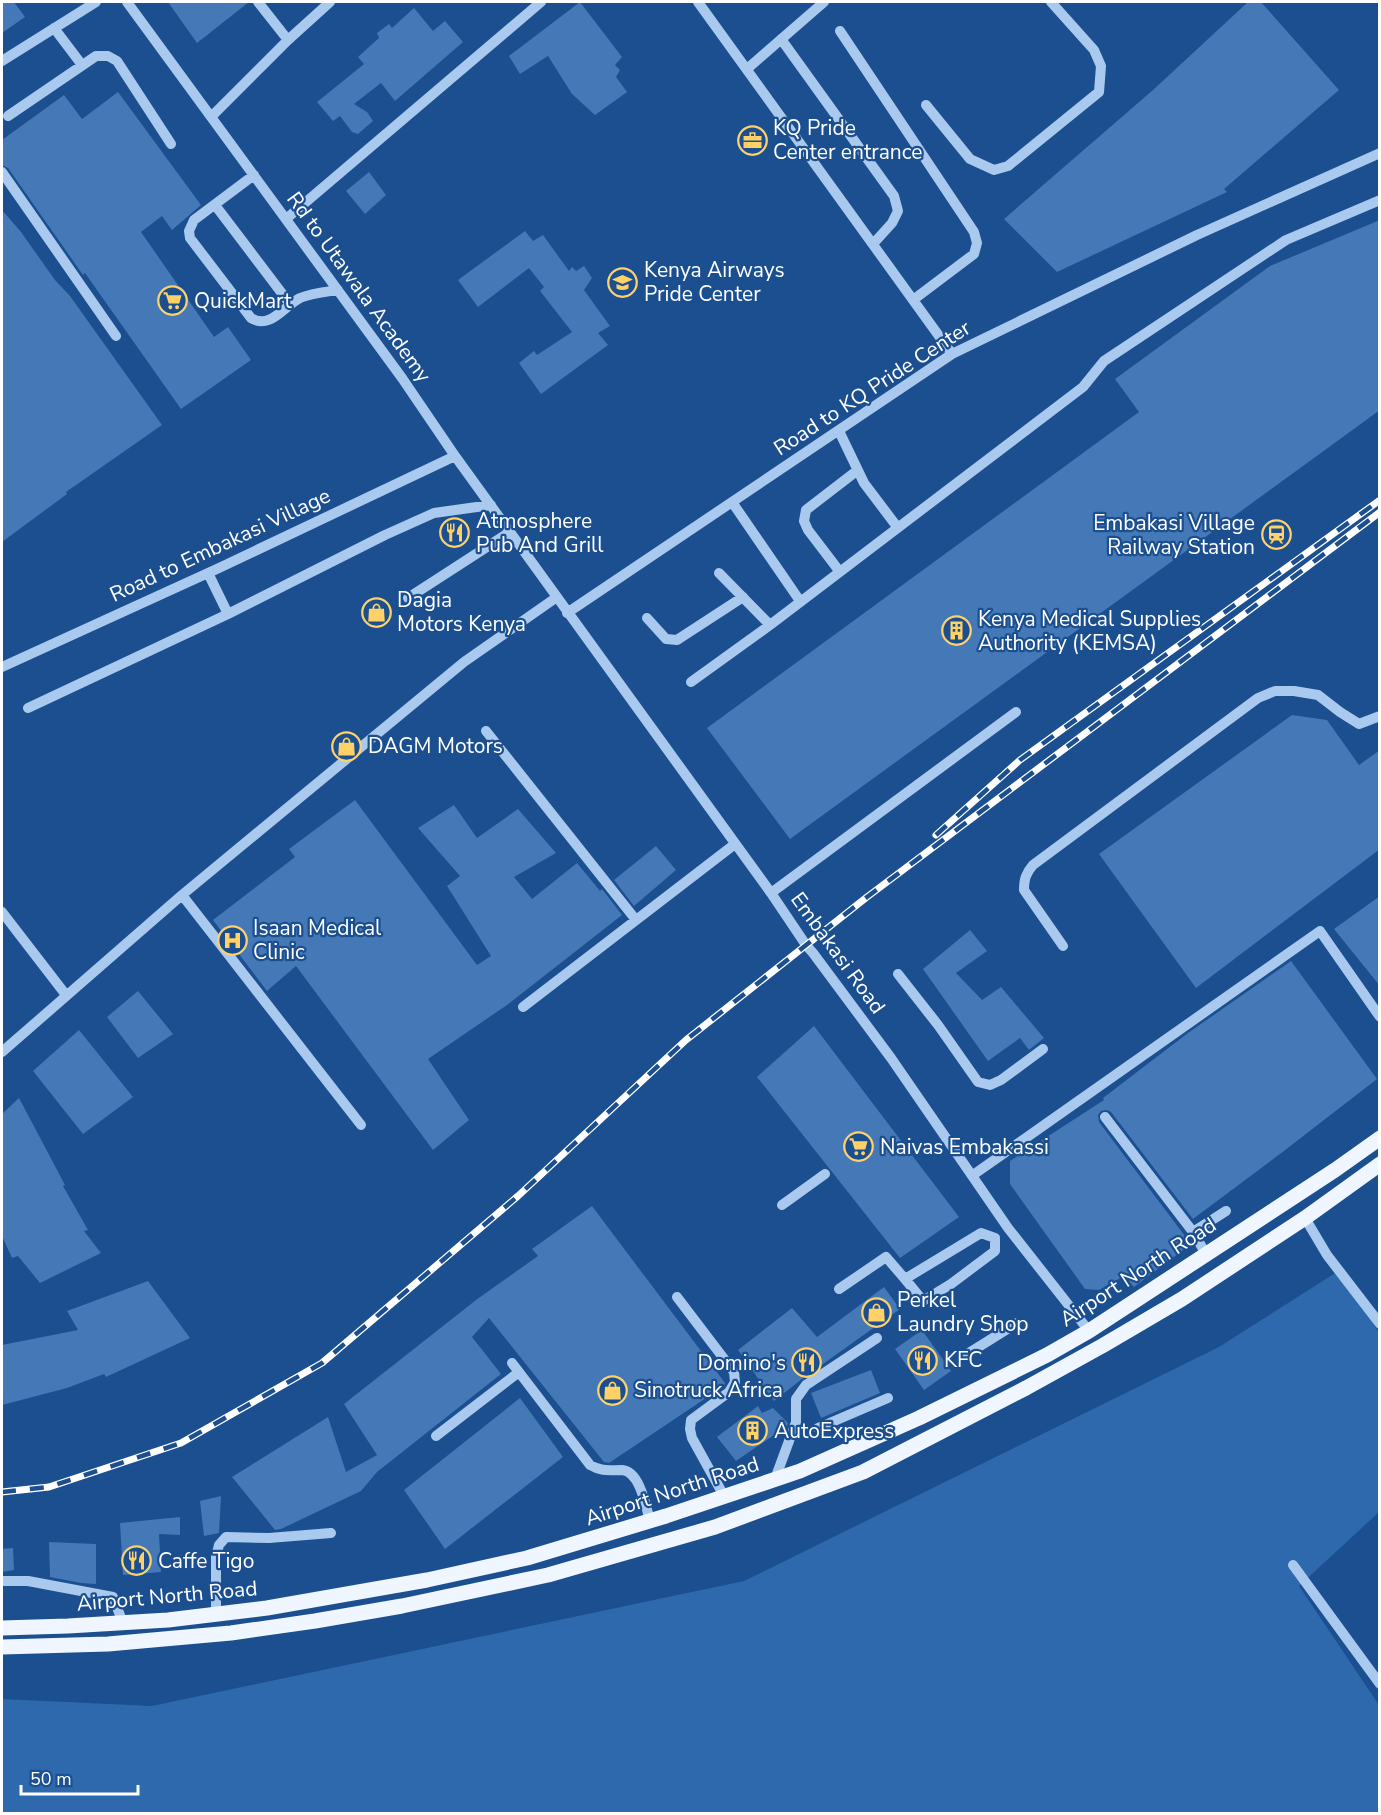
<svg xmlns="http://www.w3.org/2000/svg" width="1381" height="1815" font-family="'Nunito Sans',sans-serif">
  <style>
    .green { fill: #2e69ad }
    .building { fill: #4478b7 }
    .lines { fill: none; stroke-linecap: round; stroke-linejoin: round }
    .minor { stroke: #a9c9ee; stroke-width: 10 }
    .major { stroke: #f0f6ff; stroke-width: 15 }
    .rail-casing { stroke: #fff; stroke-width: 7 }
    .rail { stroke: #1b4f8f; stroke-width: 4.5; stroke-dasharray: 14; stroke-linecap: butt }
    .labels { text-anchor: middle; stroke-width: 4.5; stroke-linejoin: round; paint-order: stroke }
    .poi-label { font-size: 21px; fill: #fff; stroke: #1b4f8f; text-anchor: start }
    .street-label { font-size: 21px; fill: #fff; stroke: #1b4f8f }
  </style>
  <rect width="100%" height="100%" fill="#1b4f8f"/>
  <!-- green -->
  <path class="green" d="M1340,1270L1379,1333V1512L1299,1586L1379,1705V1813L2,1814V1699L152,1706L744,1581L1219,1347Z"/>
  <!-- building -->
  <path class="building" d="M2,2H14L25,17L2,33Z
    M168,2H249L197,43Z
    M580,2L622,57L615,65L620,70L616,77L627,92L595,115L572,94L548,56L520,74L509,56Z
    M1248,2H1261L1339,90L1224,189L1227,192L1057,272L1004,219L1153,90Z
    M414,8L433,31L445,21L463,42L395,101L381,83L354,104L367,112L373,121L358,134L352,132L340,116L333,121L317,102L364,64L358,57L379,38L377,33L389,24L392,28Z
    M118,92L201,205L172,230L162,216L141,232L214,337L228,327L251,360L181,409L85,273L83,275L8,168L2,165V140L64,95L82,119Z
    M369,172L386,195L365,214L346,191Z
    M2,210L21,232L55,280L70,296L162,425L66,492L67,494L2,542Z
    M1380,220V410L790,839L707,728L1139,412L1115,379L1270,266Z
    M525,231L533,241L543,235L569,271L572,267L576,271L584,266L592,278L584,290L610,326L598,333L608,345L541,394L519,363L534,351L537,355L572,332L540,291L544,287L529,268L478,307L458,280Z
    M1292,715L1327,720L1359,765L1380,750V849L1196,988L1099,854Z
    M355,800L477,965L491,956L447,886L460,876L418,828L454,805L477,838L518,809L556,853L514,877L532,899L577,863L600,891L602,889L622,915L507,1005L428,1059L469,1120L433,1150L296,966L267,991L213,920L295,857L289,849Z
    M656,846L676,870L634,906L614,880Z
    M1380,896V986L1334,929Z
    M970,930L987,951L956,973L982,1000L1001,987L1044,1038L1029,1050L1020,1038L988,1061L923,969Z
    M1291,961L1377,1079L1280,1154L1193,1219L1111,1112L1107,1110L1101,1111L1098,1115L1099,1122L1191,1244L1134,1287L1124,1276L1099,1290L1085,1289L1010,1184V1161L1104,1100L1103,1098L1188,1033Z
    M138,991L173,1034L138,1058L107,1017Z
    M814,1026L959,1217L900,1258L757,1077Z
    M79,1030L133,1097L83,1134L33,1071Z
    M19,1098L65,1185L63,1186L88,1230L84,1231L101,1253L40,1283L18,1256L12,1258L2,1236V1114Z
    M592,1206L725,1383L724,1386L609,1463L604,1462L489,1318L472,1337L501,1374L377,1472L361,1491L281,1529L275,1530L232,1477L328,1417L346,1472L377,1455L344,1404L476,1300L538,1256L532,1249Z
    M148,1281L190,1338L106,1377L104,1374L67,1388L2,1405V1345L78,1330L67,1311Z
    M884,1287L900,1309L802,1379L774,1401L738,1350L792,1308L817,1337Z
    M922,1330L951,1371L924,1390L895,1349Z
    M871,1370L880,1393L821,1418L811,1393Z
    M520,1398L563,1457L445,1549L404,1490Z
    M758,1406L762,1413L773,1408L788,1423L787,1426L736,1461L717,1437Z
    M221,1496L219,1533L204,1536L200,1501Z
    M180,1517V1535L159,1534L161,1572L123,1575L120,1523Z
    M49,1542L96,1544V1584L81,1583L50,1577Z
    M13,1548L14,1570L2,1572V1549Z"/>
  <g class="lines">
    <!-- minor -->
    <path class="minor" d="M127,2L402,378L455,456L771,893L806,945L813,953L891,1058L1008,1228L1089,1331
      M258,2L288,40
      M698,2L952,354
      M54,28L82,65
      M840,31L974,232L977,243L974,254L913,300
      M781,39L894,196L898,211L892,223L873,244
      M2,61L96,2
      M747,69L824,2
      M926,105L970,159L994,170L1008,166L1099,92L1101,66L1094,50L1051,2
      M8,116L96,56H108L117,61L171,144
      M211,117L288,40L330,2
      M2,172L116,336
      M254,175L194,220L189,231L190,238L251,318C270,330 284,306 300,298C312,293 325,292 338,290
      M215,205L290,304
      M286,219L541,2
      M839,431L864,483L898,528
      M732,502L800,601
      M840,572L808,530L804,521L806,510L854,473
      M208,573L228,614
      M719,573L770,625
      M408,598L510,532
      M567,613L952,354L1197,235L1380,153
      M647,618L666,639L677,640L743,597
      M2,667L219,568L455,456
      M691,682L770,625L1083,387L1104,361L1286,240L1380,200
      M28,708L228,614L385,535L434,513L491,505
      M486,731L636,920
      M771,893L1016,712
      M182,895L361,1125
      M2,912L66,995
      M1063,946L1024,890C1024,879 1026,873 1033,865L1258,698L1275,691H1294L1318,695L1340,712L1359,724L1380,716
      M898,974L938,1025L978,1082L990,1085L1001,1080L1043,1049
      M523,1007L735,844
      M2,1052L182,895L464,662L557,597
      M1105,1117L1193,1232L1206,1254
      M973,1175L1320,931L1380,1017
      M782,1205L825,1174
      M1305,1218L1327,1255L1380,1324
      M1193,1232L1226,1211
      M981,1233L995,1238V1251L951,1284L923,1301L905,1279Z
      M839,1289L886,1257L905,1279
      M677,1297L734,1372L735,1382L729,1392L691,1420L690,1429L692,1438L724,1496
      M964,1356L1017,1323
      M512,1363L590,1465C602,1472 609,1470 622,1470C640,1471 646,1507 650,1521
      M818,1428L888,1398
      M436,1436L519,1372
      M775,1479L796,1422V1399L806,1385L877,1338
      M1293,1565L1380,1684
      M2,1581H28L113,1597L123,1623
      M216,1614V1557L219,1545L226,1537L269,1538L331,1533"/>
    <!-- major -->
    <path class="major" d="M2,1628L68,1626L168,1620L267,1608L427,1580L527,1558L666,1516L800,1471L919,1418L1047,1355L1089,1331L1335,1170L1380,1138
      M2,1647L108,1644L231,1633L315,1621L402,1606L548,1575L715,1527L863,1472L1026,1388L1102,1346L1182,1299L1305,1218L1380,1164"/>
    <defs>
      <path id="rail" d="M936,835L1020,760L1380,500
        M2,1492L49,1487L181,1443L322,1363L518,1196L686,1040L867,897L1380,512"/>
    </defs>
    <!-- rail casing -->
    <use href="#rail" class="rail-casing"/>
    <!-- rail -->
    <use href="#rail" class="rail"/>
  </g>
  <!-- icons -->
  <defs>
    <symbol id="office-ring" viewBox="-11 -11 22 22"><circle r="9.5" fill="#1b4f8f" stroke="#ffd166" stroke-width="1.5"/><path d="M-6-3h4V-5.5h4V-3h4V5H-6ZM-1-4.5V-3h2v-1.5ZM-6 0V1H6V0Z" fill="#ffd166"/></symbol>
    <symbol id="university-ring" viewBox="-11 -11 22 22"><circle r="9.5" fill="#1b4f8f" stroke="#ffd166" stroke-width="1.5"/><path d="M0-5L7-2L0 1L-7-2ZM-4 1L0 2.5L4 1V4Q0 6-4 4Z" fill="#ffd166"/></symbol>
    <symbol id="supermarket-ring" viewBox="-11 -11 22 22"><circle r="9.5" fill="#1b4f8f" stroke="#ffd166" stroke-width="1.5"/><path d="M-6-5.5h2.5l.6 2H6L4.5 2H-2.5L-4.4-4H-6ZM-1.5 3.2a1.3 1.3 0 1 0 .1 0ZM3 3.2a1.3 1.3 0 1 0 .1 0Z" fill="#ffd166"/></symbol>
    <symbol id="restaurant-ring" viewBox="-11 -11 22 22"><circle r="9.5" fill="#1b4f8f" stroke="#ffd166" stroke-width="1.5"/><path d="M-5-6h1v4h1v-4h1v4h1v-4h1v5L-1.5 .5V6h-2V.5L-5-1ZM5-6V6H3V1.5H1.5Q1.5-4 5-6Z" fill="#ffd166"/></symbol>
    <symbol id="station-ring" viewBox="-11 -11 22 22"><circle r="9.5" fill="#1b4f8f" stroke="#ffd166" stroke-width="1.5"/><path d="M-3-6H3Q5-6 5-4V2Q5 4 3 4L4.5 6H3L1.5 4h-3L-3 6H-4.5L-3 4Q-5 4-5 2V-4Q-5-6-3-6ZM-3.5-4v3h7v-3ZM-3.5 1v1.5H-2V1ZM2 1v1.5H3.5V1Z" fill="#ffd166"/></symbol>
    <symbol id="shop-ring" viewBox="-11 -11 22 22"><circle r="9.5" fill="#1b4f8f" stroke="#ffd166" stroke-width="1.5"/><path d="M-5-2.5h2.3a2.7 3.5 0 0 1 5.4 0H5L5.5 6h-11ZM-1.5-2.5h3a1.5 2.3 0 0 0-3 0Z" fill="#ffd166"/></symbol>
    <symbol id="building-ring" viewBox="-11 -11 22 22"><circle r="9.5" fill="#1b4f8f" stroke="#ffd166" stroke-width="1.5"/><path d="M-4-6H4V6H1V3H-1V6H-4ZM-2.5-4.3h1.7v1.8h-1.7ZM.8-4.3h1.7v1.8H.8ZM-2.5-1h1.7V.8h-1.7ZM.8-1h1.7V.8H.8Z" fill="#ffd166"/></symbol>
    <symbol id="hospital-ring" viewBox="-11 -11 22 22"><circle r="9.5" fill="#1b4f8f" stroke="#ffd166" stroke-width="1.5"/><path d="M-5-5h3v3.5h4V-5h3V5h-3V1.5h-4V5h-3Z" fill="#ffd166"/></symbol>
  </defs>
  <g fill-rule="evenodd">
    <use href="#office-ring" x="736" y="124" width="33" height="33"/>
    <use href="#university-ring" x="606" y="266" width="33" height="33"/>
    <use href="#supermarket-ring" x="156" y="284" width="33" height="33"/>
    <use href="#restaurant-ring" x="438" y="516" width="33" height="33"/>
    <use href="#station-ring" x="1260" y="518" width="33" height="33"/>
    <use href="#shop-ring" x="360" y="596" width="33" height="33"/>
    <use href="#building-ring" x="940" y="614" width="33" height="33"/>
    <use href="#shop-ring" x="330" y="730" width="33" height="33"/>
    <use href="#hospital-ring" x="216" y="924" width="33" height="33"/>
    <use href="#supermarket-ring" x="842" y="1130" width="33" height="33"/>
    <use href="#shop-ring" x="860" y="1296" width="33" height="33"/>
    <use href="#restaurant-ring" x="906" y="1344" width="33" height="33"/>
    <use href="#restaurant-ring" x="790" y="1346" width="33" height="33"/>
    <use href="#shop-ring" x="596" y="1374" width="33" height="33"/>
    <use href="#building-ring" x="736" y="1414" width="33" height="33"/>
    <use href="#restaurant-ring" x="120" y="1544" width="33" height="33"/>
  </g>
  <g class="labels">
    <!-- poi labels -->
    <g class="poi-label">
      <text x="773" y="135">KQ Pride<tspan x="773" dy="24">Center entrance</tspan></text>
      <text x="644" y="277">Kenya Airways<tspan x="644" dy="24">Pride Center</tspan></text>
      <text x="194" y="308">QuickMart</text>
      <text x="476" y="528">Atmosphere<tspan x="476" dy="24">Pub And Grill</tspan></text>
      <text x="1255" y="530" text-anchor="end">Embakasi Village<tspan x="1255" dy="24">Railway Station</tspan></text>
      <text x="397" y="607">Dagia<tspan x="397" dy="24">Motors Kenya</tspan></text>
      <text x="978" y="626">Kenya Medical Supplies<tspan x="978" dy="24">Authority (KEMSA)</tspan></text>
      <text x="368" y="753">DAGM Motors</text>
      <text x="253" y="935">Isaan Medical<tspan x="253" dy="24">Clinic</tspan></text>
      <text x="880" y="1154">Naivas Embakassi</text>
      <text x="897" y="1307">Perkel<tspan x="897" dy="24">Laundry Shop</tspan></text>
      <text x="944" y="1367">KFC</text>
      <text x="786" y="1370" text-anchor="end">Domino's</text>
      <text x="634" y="1397">Sinotruck Africa</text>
      <text x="774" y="1438">AutoExpress</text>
      <text x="158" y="1568">Caffe Tigo</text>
    </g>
    <!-- street labels -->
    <g class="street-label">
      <text transform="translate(359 287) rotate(54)" y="7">Rd to Utawala Academy</text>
      <text transform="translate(872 388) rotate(-33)" y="7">Road to KQ Pride Center</text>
      <text transform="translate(220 545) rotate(-25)" y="7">Road to Embakasi Village</text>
      <text transform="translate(838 953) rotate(54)" y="7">Embakasi Road</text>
      <text transform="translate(1138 1272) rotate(-33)" y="7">Airport North Road</text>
      <text transform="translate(672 1491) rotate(-18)" y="7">Airport North Road</text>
      <text transform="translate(167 1596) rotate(-5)" y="7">Airport North Road</text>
    </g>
  </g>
  <!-- border -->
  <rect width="1381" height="1815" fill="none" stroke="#ffffff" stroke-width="6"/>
  <!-- scale -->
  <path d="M21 1785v9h117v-9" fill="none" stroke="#ffffff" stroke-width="3"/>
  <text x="30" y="1785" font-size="18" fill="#ffffff" stroke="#1b4f8f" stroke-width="4.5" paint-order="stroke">50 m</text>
</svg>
